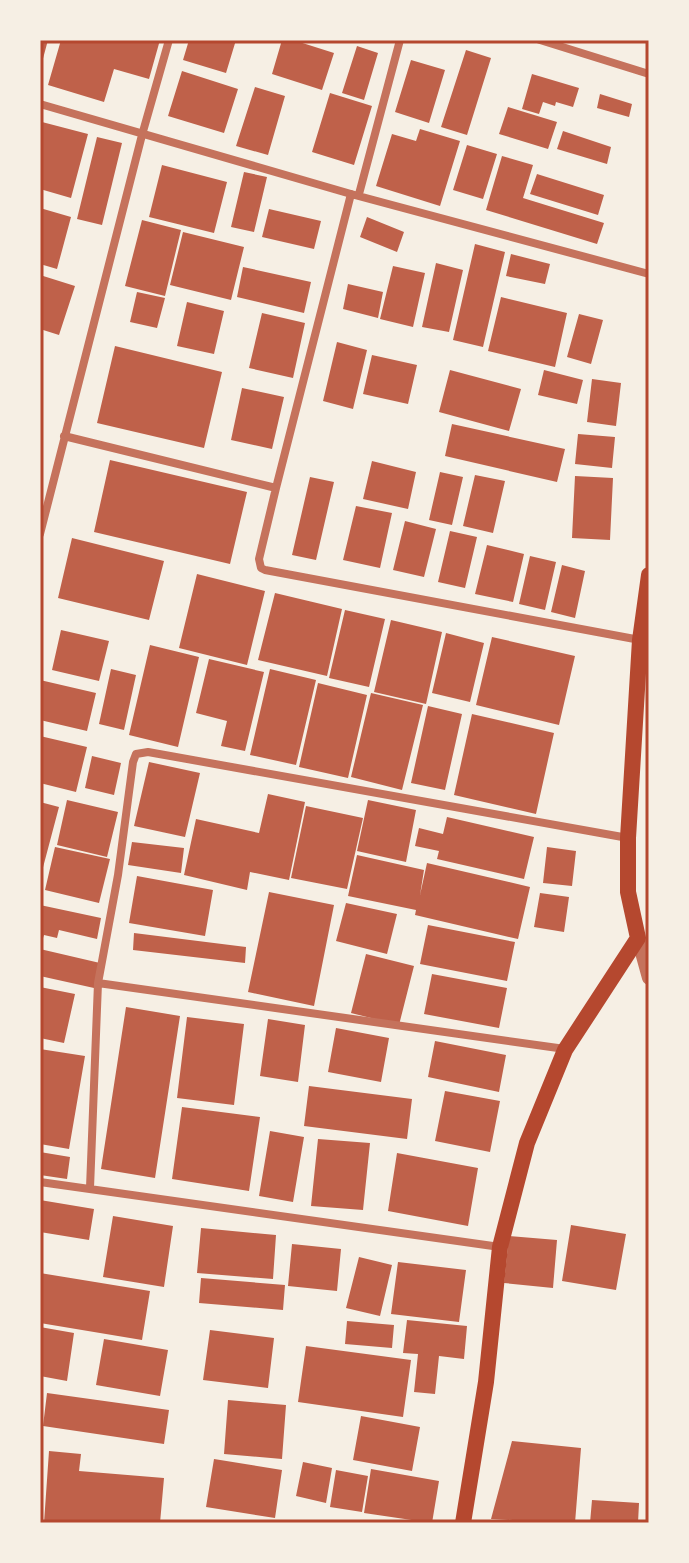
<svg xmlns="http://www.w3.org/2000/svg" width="689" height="1563" font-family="Ubuntu,sans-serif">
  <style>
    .building { fill: #bf614a }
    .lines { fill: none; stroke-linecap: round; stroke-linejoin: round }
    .minor { stroke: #c5725c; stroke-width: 8 }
    .tertiary { stroke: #c5725c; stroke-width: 14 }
    .secondary { stroke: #b5482f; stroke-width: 16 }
    .neatline { fill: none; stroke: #b5482f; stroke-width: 3 }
  </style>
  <rect width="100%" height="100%" fill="#f6efe4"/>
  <!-- building -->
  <path class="building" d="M40,40H48L41,66H40Z
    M61,40H160L149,79L114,69L104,102L48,85Z
    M189,40H236L226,73L183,60Z
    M282,40H293L334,53L322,90L272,74Z
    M357,46L378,53L364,100L342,93Z
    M466,50L491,58L467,135L441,127Z
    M411,60L445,70L429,123L395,112Z
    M182,71L238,89L224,133L168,116Z
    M532,74L579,88L573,107L556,102L555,106L543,102L539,114L522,109Z
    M255,87L285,96L268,155L236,146Z
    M330,93L372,106L354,165L312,152Z
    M600,94L632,104L629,117L597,108Z
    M508,107L557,122L548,149L499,134Z
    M42,122L88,134L71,198L40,189V131Z
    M420,129L460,141L440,206L376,186L392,134L416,141Z
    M563,131L611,147L607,164L557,149Z
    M97,137L122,143L102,225L77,219Z
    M467,145L497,154L483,199L453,190Z
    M502,156L533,165L523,198L604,223L597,244L486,210Z
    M162,165L227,182L214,233L149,217Z
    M244,172L267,177L254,232L231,227Z
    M537,174L604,195L598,215L530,194Z
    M40,208L71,217L57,269L40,264Z
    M269,209L321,221L314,249L262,237Z
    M367,217L404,232L397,252L360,237Z
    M142,220L181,230L165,296L125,286Z
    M183,232L244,247L231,300L170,285Z
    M475,244L505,252L483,347L453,340Z
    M511,254L550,264L545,284L506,276Z
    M436,263L463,270L449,332L422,327Z
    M393,266L425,273L413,327L380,319Z
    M243,267L311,282L304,313L237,297Z
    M40,275L75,286L59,335L40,329Z
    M348,284L383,292L378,318L343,309Z
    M137,292L165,298L157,328L130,322Z
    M501,297L567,313L555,367L488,351Z
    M187,302L224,311L214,354L177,346Z
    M262,313L305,323L293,378L249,368Z
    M579,314L603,320L591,364L567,357Z
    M337,342L367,350L353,409L323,401Z
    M115,346L222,372L204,448L97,423Z
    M372,355L417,365L408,404L363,394Z
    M450,370L521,389L509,431L439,412Z
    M544,370L583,380L577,404L538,395Z
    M592,379L621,383L616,426L587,422Z
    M242,388L284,397L272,449L231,440Z
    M452,424L565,449L557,482L445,456Z
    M578,434L615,437L612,468L575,464Z
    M110,460L247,492L230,564L94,532Z
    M372,461L416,472L408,509L363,499Z
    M440,472L463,477L452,525L429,520Z
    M475,475L505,481L493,533L463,526Z
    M575,476L613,478L610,540L572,538Z
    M310,477L334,482L316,560L292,555Z
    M356,506L392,513L380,568L343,560Z
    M405,521L436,529L424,577L393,570Z
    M450,531L477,537L465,588L438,582Z
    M72,538L164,561L149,620L58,598Z
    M487,545L524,554L513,602L475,594Z
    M530,556L556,562L545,610L519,604Z
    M562,565L585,571L575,618L551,612Z
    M197,574L265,591L247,665L179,648Z
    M275,593L342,609L327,676L258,660Z
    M345,610L385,619L369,687L329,678Z
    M391,620L442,632L426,704L374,692Z
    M61,630L109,641L99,681L52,670Z
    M446,633L484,643L470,702L432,693Z
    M492,637L575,656L559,725L476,705Z
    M150,645L199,657L178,747L129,735Z
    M209,659L264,672L245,751L221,746L227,721L196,713Z
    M111,669L136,675L124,730L99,724Z
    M270,669L316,680L296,765L250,755Z
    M40,680L96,693L87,731L40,720Z
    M318,683L367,695L348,778L299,767Z
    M371,693L423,705L402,790L351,777Z
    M428,706L462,714L445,790L411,783Z
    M472,714L554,733L536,814L454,795Z
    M40,736L87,747L76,792L40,783Z
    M92,756L121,763L114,795L85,788Z
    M149,762L200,773L185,837L134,826Z
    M268,794L305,802L289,880L250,872L247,890L184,875L196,819L259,833Z
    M67,800L118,812L107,857L57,845Z
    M368,800L416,810L406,862L357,851Z
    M40,802L59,807L41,875L40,874Z
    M306,806L363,818L347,889L291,878Z
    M447,817L534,837L524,879L437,859L439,851L415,846L419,828L443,834Z
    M132,842L184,848L181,873L128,865Z
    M55,847L110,859L99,903L45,890Z
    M547,847L576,851L572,886L543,883Z
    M357,855L424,870L420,895L427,863L530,887L518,939L415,915L416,910L348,896Z
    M137,876L213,890L205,936L129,923Z
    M269,892L334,905L314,1006L248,992Z
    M540,893L569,897L564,932L534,927Z
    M346,903L397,914L387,954L336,941Z
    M40,905L101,918L97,939L59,930L57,938L44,935L40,947Z
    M428,925L515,942L507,981L420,964Z
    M134,933L246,947L245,963L133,950Z
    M40,949L100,963L94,988L40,976Z
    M366,954L414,966L399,1025L351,1013Z
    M432,974L507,988L499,1028L424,1014Z
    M40,987L75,994L64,1043L40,1038Z
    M126,1007L180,1016L155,1178L101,1169Z
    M187,1017L244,1024L234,1105L177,1098Z
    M268,1019L305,1025L298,1082L260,1076Z
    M336,1028L389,1038L381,1082L328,1072Z
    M435,1041L506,1055L499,1092L428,1077Z
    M40,1049L85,1056L69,1149L40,1144Z
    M309,1086L412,1099L407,1139L304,1126Z
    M445,1091L500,1101L490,1152L435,1141Z
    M182,1107L260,1117L249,1191L172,1179Z
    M270,1131L304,1137L293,1202L259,1196Z
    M318,1139L370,1143L363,1210L311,1206Z
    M40,1152L70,1157L67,1179L40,1175Z
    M397,1153L478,1168L468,1226L388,1211Z
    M40,1200L94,1209L89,1240L40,1232Z
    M113,1216L173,1226L164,1287L103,1277Z
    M571,1225L626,1234L616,1290L562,1281Z
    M201,1228L276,1235L273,1279L197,1273Z
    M509,1236L557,1240L553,1288L504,1283Z
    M292,1244L341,1249L337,1291L288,1286Z
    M359,1257L392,1265L380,1316L346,1308Z
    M398,1262L466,1270L459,1322L391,1314Z
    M40,1273L150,1291L142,1340L40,1323Z
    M201,1278L285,1285L283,1310L199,1303Z
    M407,1320L467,1326L464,1359L439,1356L435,1394L414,1392L418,1354L403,1353Z
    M347,1321L394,1325L392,1348L345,1344Z
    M40,1327L74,1333L67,1381L40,1376Z
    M210,1330L274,1338L268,1388L203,1380Z
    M104,1339L168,1350L160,1396L96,1385Z
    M306,1346L411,1360L403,1417L298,1402Z
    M47,1393L169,1410L164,1444L43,1426Z
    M228,1400L286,1405L282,1459L224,1454Z
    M361,1416L420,1427L412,1471L353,1460Z
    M512,1441L581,1448L575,1523L491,1519Z
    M49,1451L81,1454L79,1471L164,1478L160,1523H44Z
    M214,1459L282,1470L275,1518L206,1507Z
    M303,1462L332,1468L326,1503L296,1496Z
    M371,1469L439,1481L432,1523L364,1513Z
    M336,1470L368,1476L362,1512L330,1507Z
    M592,1500L639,1503L638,1523H590Z"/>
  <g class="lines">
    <!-- minor -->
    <path class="minor" d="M540,40L649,74
      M40,104L351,194L649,274
      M359,194L400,40
      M64,436L276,488L259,559L261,568L265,570L640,640
      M276,488L351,194
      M40,534L142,135L169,40
      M98,983L565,1049
      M40,1182L500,1247
      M90,1188L98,983L118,875L133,762L136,754L148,752L628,838"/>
    <!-- tertiary -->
    <path class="tertiary" d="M638,938L649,978"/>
    <!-- secondary -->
    <path class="secondary" d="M463,1523L486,1382L500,1247L527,1143L565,1050L638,938L628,892V838L640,640L649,575"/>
  </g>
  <!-- border -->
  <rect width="689" height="1563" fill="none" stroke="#f6efe4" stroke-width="84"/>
  <rect x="42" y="42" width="605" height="1479" class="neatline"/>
</svg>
